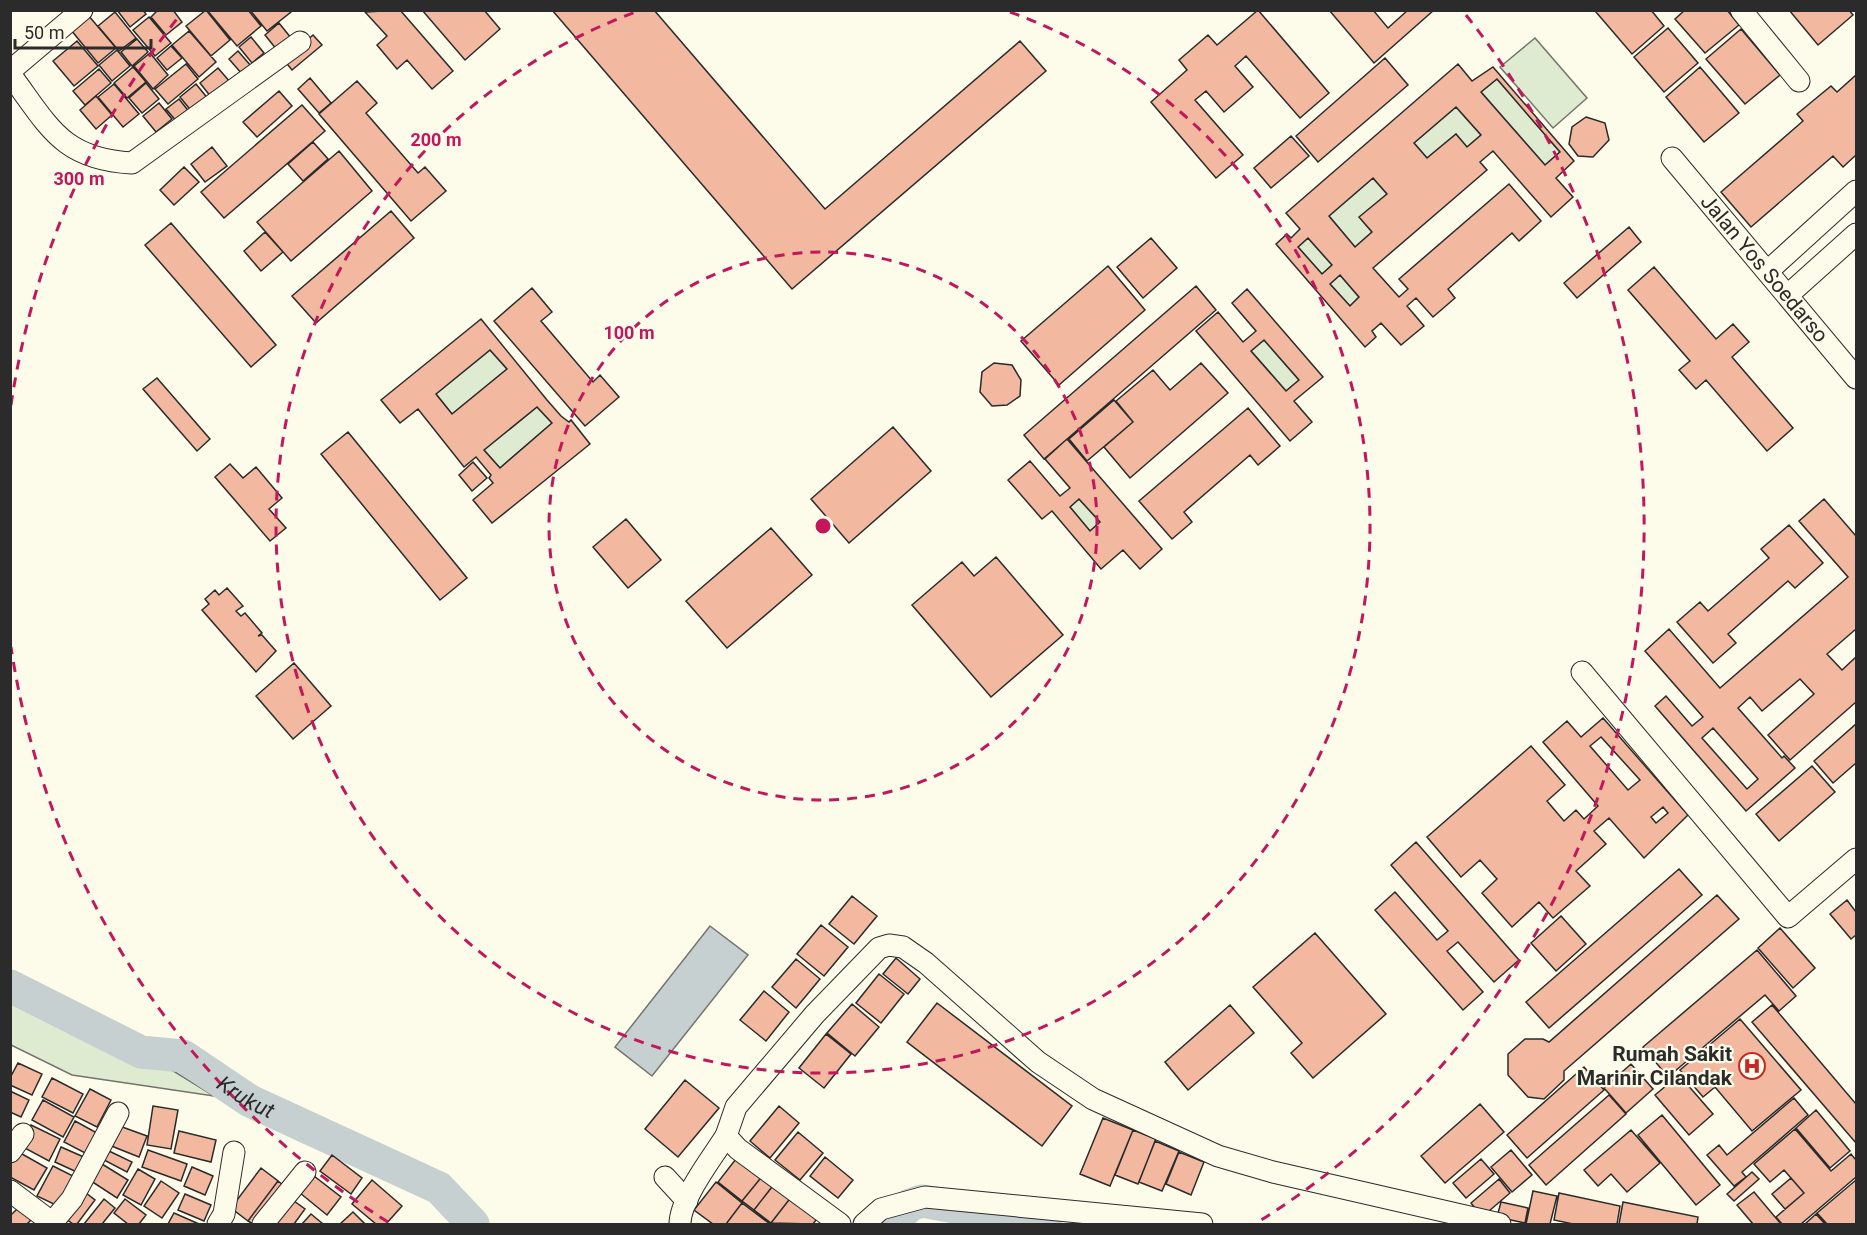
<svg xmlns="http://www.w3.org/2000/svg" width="1867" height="1235" font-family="Roboto,sans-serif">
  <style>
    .green { fill: #deebd1; stroke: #74746e; stroke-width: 1.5 }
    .water { fill: #c7d0d0; stroke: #74746e; stroke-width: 1.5 }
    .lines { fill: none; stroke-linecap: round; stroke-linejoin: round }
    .river { stroke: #c7d0d0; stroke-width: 33 }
    .building { fill: #f2b8a0; stroke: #2b2b2b; stroke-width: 1.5; fill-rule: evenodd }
    .minor-casing { stroke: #2b2b2b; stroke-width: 23 }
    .minor { stroke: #fdfbea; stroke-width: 21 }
    .ring { fill: none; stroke: #c2185b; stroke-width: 3; stroke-dasharray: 10 8 }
    .labels { text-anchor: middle; stroke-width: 4.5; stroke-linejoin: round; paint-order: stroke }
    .street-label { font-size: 21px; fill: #2b2b2b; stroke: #fdfbea }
    .poi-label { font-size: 21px; font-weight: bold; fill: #2b2b2b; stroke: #fdfbea; text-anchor: end }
    .water-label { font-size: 22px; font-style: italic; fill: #2b2b2b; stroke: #fdfbea }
    .centre { fill: #c2185b; stroke: #fdfbea; stroke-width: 3 }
    .ring-label { font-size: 18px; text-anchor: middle; font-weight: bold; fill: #c2185b; stroke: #fdfbea; stroke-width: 4.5; stroke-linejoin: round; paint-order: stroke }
  </style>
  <rect width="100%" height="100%" fill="#fdfbea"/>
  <!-- green -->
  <path class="green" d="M1535,38L1587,98L1553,128L1500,67Z
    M1497,79L1560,152L1545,165L1481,92Z
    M1456,107L1481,135L1467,147L1456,134L1427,158L1414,143Z
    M1373,178L1387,194L1360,217L1372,232L1355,247L1329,216Z
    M1308,238L1332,265L1322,274L1298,247Z
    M1340,275L1359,297L1350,306L1330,284Z
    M1264,340L1299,380L1286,391L1251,351Z
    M490,350L507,369L452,414L436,394Z
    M537,407L552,423L500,468L484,450Z
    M1079,499L1100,522L1090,531L1070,507Z
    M10,971H11L214,1096L72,1075L11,1045Z"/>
  <!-- water -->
  <path class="water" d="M710,926L748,955L652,1076L615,1047Z"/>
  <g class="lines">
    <!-- river -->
    <g class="river">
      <path id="s1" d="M10,986L141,1052L183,1056L250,1101L439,1188L473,1224"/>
      <path d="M891,1224L910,1205L922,1201L1045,1224"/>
    </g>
  </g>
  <!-- building -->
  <path class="building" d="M117,10H143L146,14L130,27Z
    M158,10H173L182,22L166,35L151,17Z
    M206,10L230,40L211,56L186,26Z
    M207,10H248L261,26L237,46Z
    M250,10H290L291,12L267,31Z
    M400,10L453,71L432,89L407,60L397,69L377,45L387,36L365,12Z
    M422,10H484L500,29L465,60Z
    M552,10H654L825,209L1020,41L1046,71L792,289Z
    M1258,10L1329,93L1300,118L1246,56L1235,66L1253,87L1224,112L1206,91L1195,100L1243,155L1216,178L1151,102L1187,70L1179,60L1208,35L1217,45Z
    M1329,10H1373L1388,28L1408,10H1434L1374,63Z
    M1598,10H1651L1664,26L1632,54L1596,12Z
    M1685,10H1727L1739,25L1705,53L1675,19Z
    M1789,10H1849L1853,15L1818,45Z
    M115,12L136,38L119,51L98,26Z
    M88,15L116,48L98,63L71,30Z
    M149,17L171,43L155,56L133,30Z
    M279,23L291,38L277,50L265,35Z
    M1668,28L1698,63L1664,92L1634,57Z
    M1741,29L1780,75L1745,104L1706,59Z
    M189,31L216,62L199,77L172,45Z
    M313,35L322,45L292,70L284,60Z
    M251,37L264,53L252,63L239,47Z
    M137,39L148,52L132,66L121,52Z
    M77,41L98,66L74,86L53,61Z
    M171,46L182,58L167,70L157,58Z
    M117,50L130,66L112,81L99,65Z
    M238,51L251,66L242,74L229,59Z
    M150,53L168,75L153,89L134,66Z
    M1385,58L1408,85L1318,162L1296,136Z
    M186,64L198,79L168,104L155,89Z
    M1458,64L1472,81L1493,67L1574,161L1556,178L1573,197L1551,217L1493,151L1480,162L1487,170L1373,268L1399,297L1408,289L1399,279L1509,184L1541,221L1519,241L1512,233L1448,289L1455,298L1433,317L1416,298L1407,306L1424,326L1401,345L1381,323L1372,331L1376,337L1365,347L1276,244L1287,234L1291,238L1300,229L1286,213ZM1497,79L1560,152L1545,165L1481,92ZM1456,107L1481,135L1467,147L1456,134L1427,158L1414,143ZM1373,178L1387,194L1359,217L1372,232L1355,247L1329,216ZM1308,238L1332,265L1322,274L1298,247ZM1340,275L1359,297L1350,306L1330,284Z
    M133,67L146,82L127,98L114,83Z
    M1700,67L1739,113L1704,142L1666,97Z
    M218,68L230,82L211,97L200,83Z
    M99,69L111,83L85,105L73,91Z
    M1856,75V155L1843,167L1833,156L1751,227L1721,192L1803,121L1797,114L1831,86L1837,92Z
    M310,78L331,103L319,113L298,89Z
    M357,81L377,103L366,113L418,173L425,167L446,191L411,221L319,114Z
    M146,83L159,99L142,113L129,98Z
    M114,84L139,114L123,127L98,97Z
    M196,84L209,100L193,113L180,97Z
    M279,91L292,106L257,137L243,122Z
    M96,96L112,115L96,129L80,110Z
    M179,99L190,113L178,123L166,109Z
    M159,103L172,119L156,132L143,116Z
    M302,105L325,131L224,218L201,192Z
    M1586,117L1605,123L1609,140L1593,157L1578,156L1569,144L1572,127Z
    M1291,136L1309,156L1271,188L1254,168Z
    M313,142L328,159L303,181L288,164Z
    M212,147L227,166L205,182L191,164Z
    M339,151L372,191L291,261L257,222Z
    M184,167L199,182L174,205L160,190Z
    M391,211L414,238L316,323L292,296Z
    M171,223L276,345L251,367L145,245Z
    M1629,227L1641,242L1577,298L1564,283Z
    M265,232L283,252L261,271L244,251Z
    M1151,238L1177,268L1143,298L1117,267Z
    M1108,266L1145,310L1059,385L1021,341Z
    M1654,267L1716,339L1733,324L1749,342L1732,357L1793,428L1767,451L1706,380L1696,389L1679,370L1690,361L1628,290Z
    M1196,286L1216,310L1044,459L1024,435Z
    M532,288L552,312L541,321L593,382L600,375L619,397L585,426L494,321Z
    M1247,289L1323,377L1294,401L1312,422L1290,441L1196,331L1218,312L1243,342L1256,331L1232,303ZM1264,340L1299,380L1286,391L1251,351Z
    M481,319L547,400L561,416L569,422L571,420L590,444L492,523L473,500L493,483L489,478L491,475L476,457L464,467L418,409L400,423L381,400ZM490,350L507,369L452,414L436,394ZM537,407L552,423L500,468L484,450Z
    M994,363L1012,365L1021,380L1020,396L1007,405L992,406L980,392L982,372Z
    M1201,363L1228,393L1130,478L1104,447L1133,422L1116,401L1153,370L1170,390Z
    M157,378L210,439L197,451L143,389Z
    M1114,400L1133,422L1087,461L1069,439Z
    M1248,408L1280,446L1258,465L1250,455L1184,512L1192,522L1172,539L1139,501Z
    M893,427L931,471L849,543L811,499Z
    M348,432L467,578L440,600L321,454Z
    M1067,439L1162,549L1140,569L1123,550L1101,569L1052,511L1042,519L1008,480L1030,461L1060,496L1070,488L1045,459ZM1079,499L1100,522L1090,531L1070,507Z
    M473,462L487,478L472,491L459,475Z
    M230,464L243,478L256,467L282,498L269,509L286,528L270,541L215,477Z
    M1824,499L1856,536V629L1827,654L1842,670L1856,657V702L1790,760L1768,735L1814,694L1800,679L1762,711L1750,697L1738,708L1782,758L1784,756L1795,768L1746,811L1655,706L1666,696L1692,726L1703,717L1645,651L1669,629L1720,688L1848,577L1799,521ZM1713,728L1758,779L1747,789L1702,738Z
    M626,519L661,560L628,588L593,547Z
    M1789,525L1823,563L1795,588L1788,581L1728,634L1736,643L1713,663L1677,622L1700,602L1708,611L1769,558L1761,549Z
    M771,528L812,575L727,648L686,601Z
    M996,557L1063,635L991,697L912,605L962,562L974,576Z
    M227,588L243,606L236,611L241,616L245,613L262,633L258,636L262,635L276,651L256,672L202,610L209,604L205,599L215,590L219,595Z
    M294,663L331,706L293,739L256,696Z
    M1603,718L1688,815L1644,858L1609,818L1594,831L1606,844L1576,871L1590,886L1553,918L1539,902L1512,927L1482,893L1497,879L1480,860L1461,877L1427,837L1531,746L1565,785L1547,801L1564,821L1576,810L1584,819L1598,806L1543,742L1567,721L1581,737ZM1601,737L1640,780L1628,790L1590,746ZM1663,807L1668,813L1656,823L1651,817Z
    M1856,724V763L1833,783L1814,761Z
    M1812,766L1835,792L1779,841L1756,814Z
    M1416,842L1519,960L1494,982L1458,942L1447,951L1483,992L1463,1010L1375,910L1395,892L1437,940L1448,931L1391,865Z
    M1679,869L1702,895L1549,1028L1526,1002Z
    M1717,895L1739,919L1564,1071V1080L1544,1099L1528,1097L1508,1075V1054L1525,1039H1543L1549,1042Z
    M852,896L877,916L854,944L829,924Z
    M1847,900L1856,912V935L1851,939L1830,914Z
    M1561,916L1586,944L1556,971L1531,943Z
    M821,925L848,947L824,976L797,954Z
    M1780,928L1815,968L1793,988L1758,948Z
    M1315,933L1386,1014L1313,1078L1291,1053L1302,1043L1253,987Z
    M1757,950L1796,996L1779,1011L1765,995L1668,1077L1643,1047Z
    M896,958L920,979L908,994L883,974Z
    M796,959L820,979L796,1008L772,987Z
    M879,974L904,994L881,1023L856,1003Z
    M764,991L789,1012L766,1041L740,1020Z
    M937,1003L1072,1106L1042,1146L907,1042Z
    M852,1004L879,1027L855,1056L827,1033Z
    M1230,1005L1254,1033L1188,1090L1165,1062Z
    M1772,1005L1856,1104V1143L1752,1022Z
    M1740,1019L1801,1090L1752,1131L1715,1087L1703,1097L1680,1070Z
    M826,1034L851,1054L824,1088L799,1068Z
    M18,1063L42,1074L32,1095L10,1085V1078Z
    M1631,1064L1653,1089L1626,1113L1604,1088Z
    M1584,1067L1604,1090L1527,1158L1507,1135Z
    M1679,1075L1713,1114L1689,1135L1655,1095Z
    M52,1078L83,1094L73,1113L42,1097Z
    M685,1080L719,1108L678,1157L645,1129Z
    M90,1089L111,1100L97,1127L75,1116Z
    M10,1091L29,1100L21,1117L10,1112Z
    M1609,1095L1626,1114L1546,1185L1529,1165Z
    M1794,1098L1808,1115L1742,1172L1746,1177L1734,1186L1707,1155L1719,1145L1727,1155Z
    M43,1100L74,1117L63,1137L32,1120Z
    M1480,1104L1504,1132L1445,1183L1421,1156Z
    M153,1106L178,1110L171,1149L147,1145Z
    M779,1106L799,1123L770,1158L750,1141Z
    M1816,1110L1850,1151L1830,1168L1796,1128Z
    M1662,1115L1720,1185L1696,1205L1638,1135Z
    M1103,1118L1133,1130L1110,1186L1080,1174Z
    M75,1121L97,1133L87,1154L64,1142Z
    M114,1124L147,1136L139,1157L104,1143Z
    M31,1125L60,1139L49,1161L21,1146Z
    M1795,1129L1831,1171L1851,1154L1856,1160V1177L1801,1224H1782L1776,1217L1804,1193L1784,1170L1770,1182L1754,1164Z
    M1133,1130L1156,1139L1138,1184L1115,1175Z
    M1631,1130L1660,1163L1627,1192L1611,1174L1598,1186L1584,1170Z
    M179,1131L216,1140L211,1162L174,1153Z
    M798,1132L823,1153L800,1180L775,1160Z
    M1155,1141L1179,1151L1162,1191L1139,1182Z
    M61,1147L86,1158L79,1173L55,1162Z
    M15,1150L47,1168L34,1190L10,1177V1158Z
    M148,1150L187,1164L181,1181L142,1167Z
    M1511,1150L1532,1175L1512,1192L1491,1167Z
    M109,1151L132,1162L127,1172L104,1160Z
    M1179,1152L1204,1162L1191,1195L1166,1184Z
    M332,1155L362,1178L351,1194L320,1171Z
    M739,1155L764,1174L742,1201L718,1182Z
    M825,1157L853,1180L838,1198L810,1176Z
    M1481,1159L1494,1174L1466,1198L1453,1183Z
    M102,1164L128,1180L117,1198L91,1181Z
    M53,1166L75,1177L60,1207L37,1196Z
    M192,1167L213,1176L205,1195L184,1186Z
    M261,1168L278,1181L248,1221L231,1208Z
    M138,1169L155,1179L141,1205L123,1195Z
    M1752,1172L1759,1179L1734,1201L1727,1194Z
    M764,1174L775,1183L754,1210L742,1201Z
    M314,1176L341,1197L327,1215L300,1193Z
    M1791,1178L1804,1193L1785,1209L1772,1194Z
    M1499,1179L1510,1193L1482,1217L1471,1203Z
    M372,1180L402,1206L386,1224H376L352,1204Z
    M1856,1180V1224H1827L1817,1213Z
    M161,1181L179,1193L162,1218L144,1206Z
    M278,1181L288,1189L253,1224L248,1221Z
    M716,1182L742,1203L726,1224H713L694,1210Z
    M775,1183L792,1196L771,1223L754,1210Z
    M82,1190L95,1200L77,1224H73L62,1216Z
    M1533,1191L1557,1196L1550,1224H1526Z
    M1754,1192L1781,1224H1753L1737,1205Z
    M1559,1193L1620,1206L1617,1224H1573L1554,1220Z
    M185,1194L211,1205L204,1221L178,1210Z
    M287,1196L305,1209L294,1224H267Z
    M792,1196L819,1216L813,1224L771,1223Z
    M104,1199L115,1208L102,1224H84Z
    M125,1199L146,1215L139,1224H128L114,1213Z
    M1501,1202L1528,1208L1525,1223L1497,1217Z
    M1623,1202L1698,1217L1697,1224H1619Z
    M742,1203L770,1224H726Z
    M21,1205L34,1217L27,1224H10V1216Z
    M353,1212L365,1224H340Z
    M174,1213L199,1224H168Z
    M311,1214L323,1224H302Z
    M1816,1214L1825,1224H1805Z"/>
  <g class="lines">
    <defs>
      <g id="minor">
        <path d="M1741,10L1799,81"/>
        <path d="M10,71L82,10"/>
        <path d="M10,74C49,126 61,159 132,163L300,42"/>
        <path id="s2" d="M1672,158L1856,378"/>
        <path d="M1768,271L1856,191"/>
        <path d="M1788,295L1856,234"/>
        <path d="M1582,672L1788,917L1856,859"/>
        <path d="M10,1152L23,1134"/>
        <path d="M665,1177L687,1201"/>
        <path d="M10,1191L54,1224"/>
        <path d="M51,1224L72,1199L118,1113"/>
        <path d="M218,1224L224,1214L234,1152"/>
        <path d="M263,1224L305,1172"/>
        <path d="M680,1224C680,1199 712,1158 726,1136"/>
        <path d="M840,1224L738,1149L726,1136L736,1107L815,1014L879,948L889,945L903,947L926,963L1038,1062L1093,1099L1218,1156L1273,1172L1500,1224"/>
        <path d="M864,1224L881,1209L925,1197L1202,1224"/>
      </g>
    </defs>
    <!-- minor casing -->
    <use href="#minor" class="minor-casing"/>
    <!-- minor -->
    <use href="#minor" class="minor"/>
  </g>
  <!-- distance rings -->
  <g class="ring">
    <circle cx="823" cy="526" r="274"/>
    <path d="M1010 12A547 547 0 1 1 636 12"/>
    <path d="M388 1222A821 821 0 0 1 11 647M11 405A821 821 0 0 1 180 15M1466 15A821 821 0 0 1 1258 1222"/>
  </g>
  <!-- icons -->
  <defs>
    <symbol id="hospital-ring" viewBox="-11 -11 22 22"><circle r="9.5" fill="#fdfbea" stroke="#c62828" stroke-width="1.5"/><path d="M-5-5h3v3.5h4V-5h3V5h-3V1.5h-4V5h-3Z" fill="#c62828"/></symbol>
  </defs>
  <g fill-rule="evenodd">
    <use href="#hospital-ring" x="1737" y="1051" width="30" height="30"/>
  </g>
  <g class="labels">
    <!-- street labels -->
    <g class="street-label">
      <text dy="7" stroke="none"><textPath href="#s2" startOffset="144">Jalan Yos Soedarso</textPath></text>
    </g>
    <!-- poi labels -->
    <g class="poi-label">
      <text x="1732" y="1061">Rumah Sakit<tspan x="1732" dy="24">Marinir Cilandak</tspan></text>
    </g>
    <!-- water labels -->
    <g class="water-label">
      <text dy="8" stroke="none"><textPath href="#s1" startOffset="264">Krukut</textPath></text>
    </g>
  </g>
  <circle cx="823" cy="526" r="9" class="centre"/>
  <g class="ring-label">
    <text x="436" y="146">200 m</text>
    <text x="79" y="185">300 m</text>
    <text x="629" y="339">100 m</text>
  </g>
  <!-- border -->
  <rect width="1867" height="1235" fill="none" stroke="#2b2b2b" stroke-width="24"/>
  <!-- scale -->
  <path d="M15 39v9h136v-9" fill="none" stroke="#2b2b2b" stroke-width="3"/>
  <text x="24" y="39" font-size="18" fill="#2b2b2b" stroke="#fdfbea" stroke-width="4.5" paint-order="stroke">50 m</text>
</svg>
